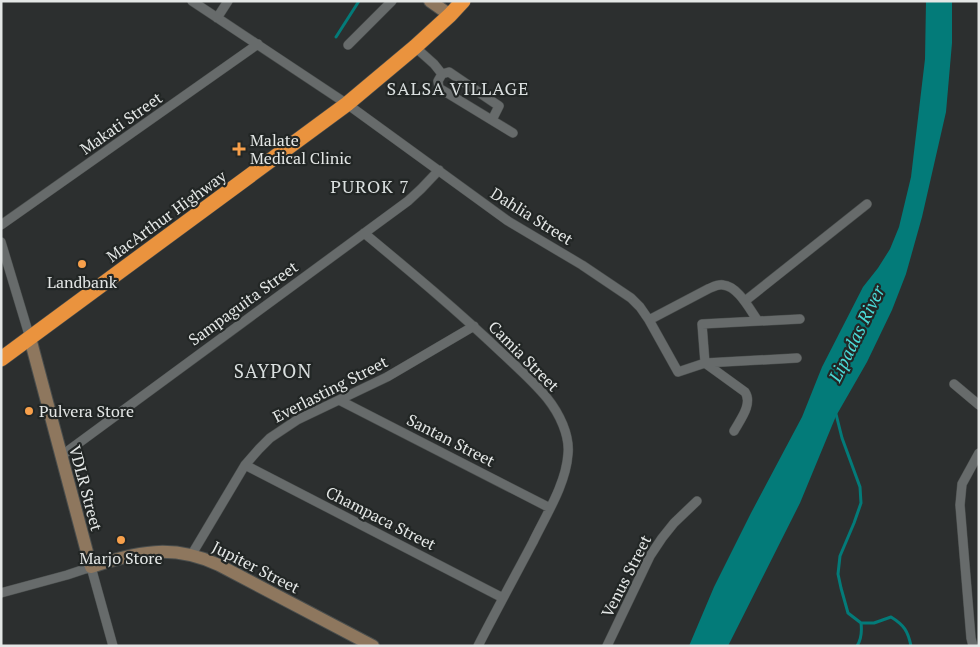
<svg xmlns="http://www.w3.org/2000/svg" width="980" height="647" font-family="'PT Serif',serif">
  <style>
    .water { fill: #037b79 }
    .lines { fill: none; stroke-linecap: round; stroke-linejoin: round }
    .stream { stroke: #037b79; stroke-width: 3 }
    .street-casing { stroke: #4a4e4d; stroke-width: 10 }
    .secondary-casing { stroke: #4a4e4d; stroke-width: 14 }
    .highway-casing { stroke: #4a4e4d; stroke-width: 16 }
    .street { stroke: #676b6b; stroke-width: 9 }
    .secondary { stroke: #8e775e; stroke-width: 12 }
    .highway { stroke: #ea933e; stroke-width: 15 }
    .poi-dot { fill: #f8a04b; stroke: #222625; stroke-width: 2 }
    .labels { text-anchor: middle; stroke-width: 4.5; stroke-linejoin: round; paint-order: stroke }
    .street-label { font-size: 16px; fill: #e4e7e6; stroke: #222625 }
    .poi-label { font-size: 16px; fill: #e4e7e6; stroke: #222625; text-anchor: start }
    .neighbourhood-label { font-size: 18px; letter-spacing: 1px; fill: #dadfdf; stroke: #222625 }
    .water-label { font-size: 18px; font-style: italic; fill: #4bdad7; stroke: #222625 }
    .quarter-label { font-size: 19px; letter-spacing: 1px; fill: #dadfdf; stroke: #222625 }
  </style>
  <rect width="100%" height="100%" fill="#2c2f2f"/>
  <!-- water -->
  <path class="water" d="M926,1H952V43L946,112L922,217L906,274L892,310L867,362L836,416L800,503L728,646H689L714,587L751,513L802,417L822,367L863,287L878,268L890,249L899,227L911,177L925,59Z"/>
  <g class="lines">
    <!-- stream -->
    <path class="stream" d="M336,37L359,1
      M836,414L842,438L860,487L861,503L854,523L840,556L838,574L841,588L848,613L861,623H874L891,617C904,625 908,631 911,646
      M857,646C862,638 862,631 861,623"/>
    <defs>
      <path id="street" d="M192,1L347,104L508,221L582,265L631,298L640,307L649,320L678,372L705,363L797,358
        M217,18L228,1
        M348,45L392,1
        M415,47L434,64L442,74L438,81L439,88L513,133
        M442,74L449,72L499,106L492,120
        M1,225L258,44
        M364,233C411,272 458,311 502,353C517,367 534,382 547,398C559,413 570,435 568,454C566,484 546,515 533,542C515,576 496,611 478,646
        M1,242L30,338
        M745,301L867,204
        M649,320L708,289C713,287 718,284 723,285C738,286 750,310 758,321
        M954,384L979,405
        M339,400L550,508
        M734,431C740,420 753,404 745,392L705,363L702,324L800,319
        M61,456L408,201L421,189L439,170
        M245,465L503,598
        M192,554L245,465L259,449L270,438L297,420L387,377L474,326
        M1,593L67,575L91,567L113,646
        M607,646L650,556L662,538L674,523L697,501
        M973,646L971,638L960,505L962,484L979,453"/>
      <path id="secondary" d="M430,1L450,15
        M30,338L91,567C138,552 171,543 219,565L373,646"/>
      <path id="highway" d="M1,359L347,104L415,47L450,15L463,1"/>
    </defs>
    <!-- street casing -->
    <use href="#street" class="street-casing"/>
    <!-- secondary casing -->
    <use href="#secondary" class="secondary-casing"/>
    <!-- highway casing -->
    <use href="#highway" class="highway-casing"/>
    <!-- street -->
    <use href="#street" class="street"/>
    <!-- secondary -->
    <use href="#secondary" class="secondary"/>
    <!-- highway -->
    <use href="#highway" class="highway"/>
  </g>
  <!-- markers -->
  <g class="poi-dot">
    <path d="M236.5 141.5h5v5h5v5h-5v5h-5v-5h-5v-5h5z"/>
    <circle cx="82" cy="264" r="5"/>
    <circle cx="29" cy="411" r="5"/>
    <circle cx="121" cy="540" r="5"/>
  </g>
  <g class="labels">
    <!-- street labels -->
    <g class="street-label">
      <text transform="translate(121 123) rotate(-35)" y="6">Makati Street</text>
      <text transform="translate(166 216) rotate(-36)" y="6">MacArthur Highway</text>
      <text transform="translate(532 216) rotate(32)" y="6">Dahlia Street</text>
      <text transform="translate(243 303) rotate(-36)" y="6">Sampaguita Street</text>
      <text transform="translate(524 356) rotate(45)" y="6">Camia Street</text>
      <text transform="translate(330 389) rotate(-27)" y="6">Everlasting Street</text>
      <text transform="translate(451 440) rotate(27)" y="6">Santan Street</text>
      <text transform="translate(86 488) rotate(75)" y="6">VDLR Street</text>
      <text transform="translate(381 518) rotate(27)" y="6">Champaca Street</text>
      <text transform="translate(256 567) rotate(27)" y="6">Jupiter Street</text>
      <text transform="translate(626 576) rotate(-63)" y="6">Venus Street</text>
    </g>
    <!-- poi labels -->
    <g class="poi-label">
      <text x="250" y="146">Malate<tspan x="250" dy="18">Medical Clinic</tspan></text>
      <text x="82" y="288" text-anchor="middle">Landbank</text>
      <text x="39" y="417">Pulvera Store</text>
      <text x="121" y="564" text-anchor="middle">Marjo Store</text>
    </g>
    <!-- neighbourhood labels -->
    <g class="neighbourhood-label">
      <text x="458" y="95">SALSA VILLAGE</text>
      <text x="370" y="193">PUROK 7</text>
    </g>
    <!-- water labels -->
    <g class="water-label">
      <text transform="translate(857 334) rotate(-64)" y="6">Lipadas River</text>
    </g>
    <!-- quarter labels -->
    <g class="quarter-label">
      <text x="273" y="378">SAYPON</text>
    </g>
  </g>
  <!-- border -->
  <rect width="980" height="647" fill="none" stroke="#e4e7e6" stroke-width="5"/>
</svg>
